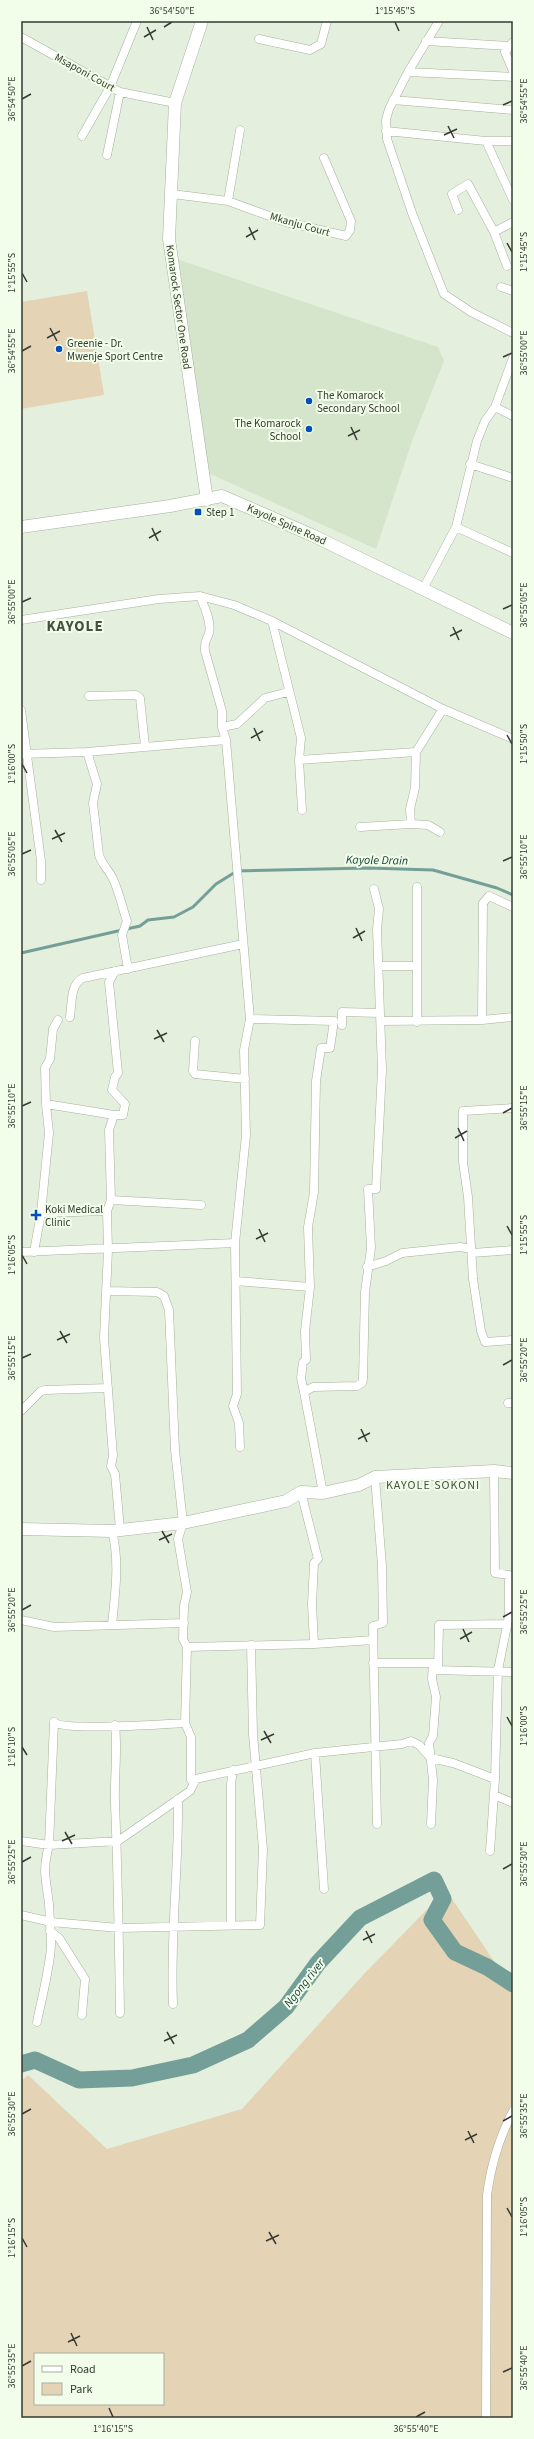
<svg xmlns="http://www.w3.org/2000/svg" width="534" height="2439" font-family="'Source Sans 3',sans-serif">
  <style>
    .built { fill: #d5e5cb }
    .green { fill: #e4d3b4; fill-rule: evenodd }
    .lines { fill: none; stroke-linecap: round; stroke-linejoin: round }
    .stream { stroke: #749f98; stroke-width: 3 }
    .river { stroke: #749f98; stroke-width: 17 }
    .street-casing { stroke: #a5b09e; stroke-width: 9 }
    .secondary-casing { stroke: #a5b09e; stroke-width: 13 }
    .street { stroke: #fff; stroke-width: 8 }
    .secondary { stroke: #fff; stroke-width: 12 }
    .ticks { fill: none; stroke: #363a33; stroke-width: 1.5 }
    .poi-dot { fill: #014fb9; stroke: #f2fdea; stroke-width: 1.5 }
    .labels { text-anchor: middle; stroke-width: 4; stroke-linejoin: round; paint-order: stroke }
    .street-label { font-size: 11px; fill: #363a33; stroke: #f2fdea }
    .poi-label { font-size: 11px; fill: #363a33; stroke: #f2fdea; text-anchor: start }
    .water-label { font-size: 12px; font-style: italic; fill: #17413b; stroke: #f2fdea }
    .neighbourhood-label { font-size: 12px; letter-spacing: 1px; fill: #464f3f; stroke: #f2fdea }
    .district-label { font-size: 15px; font-weight: bold; letter-spacing: 1px; fill: #464f3f; stroke: #f2fdea }
    .neatline { fill: none; stroke: #363a33; stroke-width: 1.5 }
    .ticks-label { font-size: 10px; text-anchor: middle; fill: #363a33 }
  </style>
  <rect width="100%" height="100%" fill="#e4f0dd"/>
  <!-- built -->
  <path class="built" d="M174,258L438,347L444,361L412,441L376,549L197,468Z"/>
  <!-- green -->
  <path class="green" d="M87,291L104,395L21,409V302Z
    M446,1890L504,1976L513,1979V2418H21V2081L28,2075L107,2149L242,2109L364,1974ZM35,2354H163V2404H35Z"/>
  <g class="lines">
    <!-- stream -->
    <path class="stream" d="M21,953L140,926L148,920L174,917L193,907L216,884L237,871L368,868L433,870L497,888L513,895"/>
    <!-- river -->
    <path class="river" d="M21,2064L35,2060L79,2080L132,2078L193,2065L248,2040L286,2007L318,1963L360,1918L434,1880L443,1899L432,1920L455,1952L487,1967L513,1984"/>
    <defs>
      <path id="street" d="M439,21L408,72L389,109L386,120L387,139L412,213L444,294L471,312L513,333
        M21,37L120,92L175,103
        M259,39L310,50L321,44L327,21
        M426,41L509,46
        M513,42L505,52L513,71
        M408,72L513,77
        M393,100L513,110
        M386,131L486,141L513,200
        M82,136L110,87L137,21
        M486,141H513
        M107,155L120,92
        M172,194L228,201L286,222L346,236L350,230L351,221L324,158
        M228,201L240,130
        M458,210L452,194L468,184L494,232L513,222
        M494,232L507,266
        M501,287L513,291
        M495,407L513,416
        M470,464L513,478
        M456,527L513,553
        M423,589L456,527L477,441L485,421L495,407L513,358
        M200,596C204,606 212,622 209,633C206,642 204,641 205,651L222,711V727L226,740L250,1019L244,1050L246,1135L235,1243L237,1394L233,1406L239,1423L240,1447
        M21,620L159,599L200,596L234,605L272,621L443,709L513,739
        M272,621L301,738L299,760
        M89,696L136,695L140,698L145,746
        M21,710L41,861V880
        M222,727L237,724L265,698L288,692
        M87,752L97,784L93,803L99,855C102,865 109,870 113,879C120,894 122,907 127,921L122,935L128,969
        M416,752L415,788L410,809L411,824L428,825L440,832
        M21,754L87,752L226,740
        M302,810L299,760L416,752L443,709
        M360,827L411,824
        M379,966H416
        M115,971L109,982L118,1073L115,1077L112,1090L125,1104L123,1115H114L109,1130L111,1200L107,1211L108,1250L104,1338L113,1456L111,1466L115,1474L120,1529
        M70,1017C72,1004 70,984 83,978L243,944
        M250,1019L334,1021L330,1048H321L316,1081L314,1192L308,1227L310,1287L305,1331L306,1360L303,1362L301,1378L304,1392
        M482,1020L483,903L489,896L513,907
        M382,1021L482,1020L513,1017
        M417,1022V887
        M342,1025V1012L380,1013
        M195,1041L193,1071L195,1074L245,1079
        M46,1104L114,1115
        M513,1108L463,1111V1162L468,1197L473,1279L481,1331L485,1342L513,1340
        M111,1200L201,1205
        M41,1213L107,1211
        M21,1252L235,1243
        M34,1252L41,1213L49,1133L46,1104L45,1068L50,1059L53,1029L58,1020
        M472,1253L513,1250
        M367,1267L386,1261L402,1253L460,1247L471,1249
        M236,1281L310,1287
        M508,1403H513
        M21,1411L41,1391L45,1390L108,1388
        M375,1477L382,1566L383,1623L373,1626L377,1824
        M301,1492L318,1559L314,1563L312,1604L314,1644
        M323,1493L304,1392L313,1387L357,1386L362,1383L363,1379L365,1292L371,1248L368,1189H376L382,1070L377,929L379,909L374,889
        M112,1531C120,1562 115,1594 112,1625
        M21,1620L54,1627L184,1623
        M187,1647L314,1644L373,1640
        M373,1663H433L432,1679L436,1697L433,1736L429,1743L433,1780L431,1824
        M438,1669L439,1625L507,1624
        M433,1670L513,1672
        M54,1722C62,1731 166,1724 185,1723
        M115,1725C118,1753 114,1777 115,1804C118,1874 119,1943 120,2013
        M315,1753L324,1889
        M191,1780L315,1753L402,1744L411,1741L419,1745L431,1758L453,1763L495,1779
        M494,1795L513,1803
        M21,1841L49,1845L118,1841L190,1791L194,1783L191,1780V1737L185,1723L187,1647L183,1639L184,1606L187,1592L178,1539L183,1523L175,1450L169,1310L164,1296L157,1292L106,1291
        M490,1851L495,1779L498,1670L509,1616V1575L495,1573L494,1471
        M21,1915L51,1922L119,1928L260,1925L263,1849L253,1734L251,1645
        M231,1924V1784L233,1770
        M50,1931L59,1938L85,1979L82,2015
        M173,2004C170,1935 179,1867 178,1799
        M37,2022C41,2001 52,1960 51,1941C50,1929 50,1917 49,1904C46,1878 42,1872 49,1845L54,1722
        M486,2418L487,2195C491,2164 499,2138 513,2111"/>
      <path id="secondary" d="M202,21L175,103L169,239L207,500
        M21,527L170,506L222,496L314,536L513,633
        M21,1529L112,1531L183,1523L286,1501L301,1492L323,1493L359,1485L375,1477L494,1471L513,1473"/>
    </defs>
    <!-- street casing -->
    <use href="#street" class="street-casing"/>
    <!-- secondary casing -->
    <use href="#secondary" class="secondary-casing"/>
    <!-- street -->
    <use href="#street" class="street"/>
    <!-- secondary -->
    <use href="#secondary" class="secondary"/>
  </g>
  <!-- ticks -->
  <path class="ticks" d="M395,22L399,31M147,27L153,40M164,27L172,22M144,37L156,30M22,99L31,94M503,105L512,101M448,126L454,138M444,135L457,129M249,227L255,240M246,237L258,230M507,243L512,252M22,273L27,282M50,328L57,341M47,338L60,331M22,351L31,346M503,357L512,353M351,427L357,440M348,436L360,430M152,528L158,541M149,538L161,531M22,602L31,598M503,609L512,605M453,627L459,640M450,636L462,630M254,728L260,741M507,735L512,744M251,738L263,731M22,764L27,773M55,830L62,842M52,839L65,833M22,854L31,850M503,861L512,857M356,928L362,941M353,938L365,931M157,1030L164,1042M154,1039L167,1033M22,1106L31,1102M503,1113L512,1108M458,1128L464,1141M455,1138L467,1131M507,1226L512,1235M259,1229L265,1242M256,1239L268,1233M22,1255L27,1264M60,1331L67,1343M57,1340L70,1334M22,1358L31,1354M503,1365L512,1360M361,1429L367,1442M358,1439L370,1433M162,1531L169,1543M159,1540L172,1534M22,1610L31,1605M503,1617L512,1612M463,1629L469,1642M460,1639L472,1632M507,1717L512,1726M264,1731L271,1743M261,1740L274,1734M22,1747L27,1755M65,1832L72,1844M62,1841L75,1835M22,1862L31,1857M503,1869L512,1864M366,1931L372,1943M363,1940L375,1934M167,2032L174,2044M164,2041L177,2035M22,2114L31,2109M503,2121L512,2116M468,2131L474,2143M465,2140L477,2134M507,2208L512,2217M269,2232L276,2244M22,2238L27,2247M266,2241L279,2235M71,2333L77,2346M68,2342L80,2336M22,2366L31,2361M503,2372L512,2368M109,2408L113,2417M416,2417L425,2412"/>
  <!-- markers -->
  <g class="poi-dot">
    <circle cx="59" cy="349" r="4"/>
    <circle cx="309" cy="401" r="4"/>
    <circle cx="309" cy="429" r="4"/>
    <rect x="194" y="508" width="8" height="8" rx="2"/>
    <path d="M34 1209h4v4h4v4h-4v4h-4v-4h-4v-4h4z"/>
  </g>
  <g class="labels">
    <!-- street labels -->
    <g class="street-label">
      <text transform="translate(85 72) rotate(29)" y="4">Msaponi Court</text>
      <text transform="translate(300 224) rotate(16)" y="4">Mkanju Court</text>
      <text transform="translate(179 307) rotate(82)" y="4">Komarock Sector One Road</text>
      <text transform="translate(287 524) rotate(24)" y="4">Kayole Spine Road</text>
    </g>
    <!-- poi labels -->
    <g class="poi-label">
      <text x="67" y="347">Greenie - Dr.<tspan x="67" dy="13">Mwenje Sport Centre</tspan></text>
      <text x="317" y="399">The Komarock<tspan x="317" dy="13">Secondary School</tspan></text>
      <text x="301" y="427" text-anchor="end">The Komarock<tspan x="301" dy="13">School</tspan></text>
      <text x="206" y="516">Step 1</text>
      <text x="45" y="1213">Koki Medical<tspan x="45" dy="13">Clinic</tspan></text>
    </g>
    <!-- water labels -->
    <g class="water-label">
      <text transform="translate(377 860) rotate(1)" y="4">Kayole Drain</text>
      <text transform="translate(304 1983) rotate(-52)" y="4">Ngong river</text>
    </g>
    <!-- neighbourhood labels -->
    <g class="neighbourhood-label">
      <text x="433" y="1489">KAYOLE SOKONI</text>
    </g>
    <!-- district labels -->
    <g class="district-label">
      <text x="75" y="631">KAYOLE</text>
    </g>
  </g>
  <!-- border -->
  <rect width="534" height="2439" fill="none" stroke="#f2fdea" stroke-width="44"/>
  <!-- legend -->
  <rect x="34" y="2353" width="130" height="52" fill="#f2fdea" stroke="#a7afa1"/>
  <rect x="42" y="2366" width="20" height="6" fill="#ffffff" stroke="#a7afa1"/>
  <text x="70" y="2373" font-size="12" fill="#363a33">Road</text>
  <rect x="42" y="2383" width="20" height="12" fill="#e4d3b4" stroke="#a7afa1"/>
  <text x="70" y="2393" font-size="12" fill="#363a33">Park</text>
  <rect x="22" y="22" width="490" height="2395" class="neatline"/>
  <g class="ticks-label">
    <text x="172" y="14">36°54'50"E</text>
    <text x="395" y="14">1°15'45"S</text>
    <text transform="translate(11 99) rotate(-90)" y="4">36°54'50"E</text>
    <text transform="translate(523 101) rotate(-90)" y="4">36°54'55"E</text>
    <text transform="translate(523 252) rotate(-90)" y="4">1°15'45"S</text>
    <text transform="translate(11 273) rotate(-90)" y="4">1°15'55"S</text>
    <text transform="translate(11 351) rotate(-90)" y="4">36°54'55"E</text>
    <text transform="translate(523 353) rotate(-90)" y="4">36°55'00"E</text>
    <text transform="translate(11 602) rotate(-90)" y="4">36°55'00"E</text>
    <text transform="translate(523 605) rotate(-90)" y="4">36°55'05"E</text>
    <text transform="translate(523 744) rotate(-90)" y="4">1°15'50"S</text>
    <text transform="translate(11 764) rotate(-90)" y="4">1°16'00"S</text>
    <text transform="translate(11 854) rotate(-90)" y="4">36°55'05"E</text>
    <text transform="translate(523 857) rotate(-90)" y="4">36°55'10"E</text>
    <text transform="translate(11 1106) rotate(-90)" y="4">36°55'10"E</text>
    <text transform="translate(523 1108) rotate(-90)" y="4">36°55'15"E</text>
    <text transform="translate(523 1235) rotate(-90)" y="4">1°15'55"S</text>
    <text transform="translate(11 1255) rotate(-90)" y="4">1°16'05"S</text>
    <text transform="translate(11 1358) rotate(-90)" y="4">36°55'15"E</text>
    <text transform="translate(523 1360) rotate(-90)" y="4">36°55'20"E</text>
    <text transform="translate(11 1610) rotate(-90)" y="4">36°55'20"E</text>
    <text transform="translate(523 1612) rotate(-90)" y="4">36°55'25"E</text>
    <text transform="translate(523 1726) rotate(-90)" y="4">1°16'00"S</text>
    <text transform="translate(11 1747) rotate(-90)" y="4">1°16'10"S</text>
    <text transform="translate(11 1862) rotate(-90)" y="4">36°55'25"E</text>
    <text transform="translate(523 1864) rotate(-90)" y="4">36°55'30"E</text>
    <text transform="translate(11 2114) rotate(-90)" y="4">36°55'30"E</text>
    <text transform="translate(523 2116) rotate(-90)" y="4">36°55'35"E</text>
    <text transform="translate(523 2217) rotate(-90)" y="4">1°16'05"S</text>
    <text transform="translate(11 2238) rotate(-90)" y="4">1°16'15"S</text>
    <text transform="translate(11 2366) rotate(-90)" y="4">36°55'35"E</text>
    <text transform="translate(523 2368) rotate(-90)" y="4">36°55'40"E</text>
    <text x="113" y="2432">1°16'15"S</text>
    <text x="416" y="2432">36°55'40"E</text>
  </g>
</svg>
